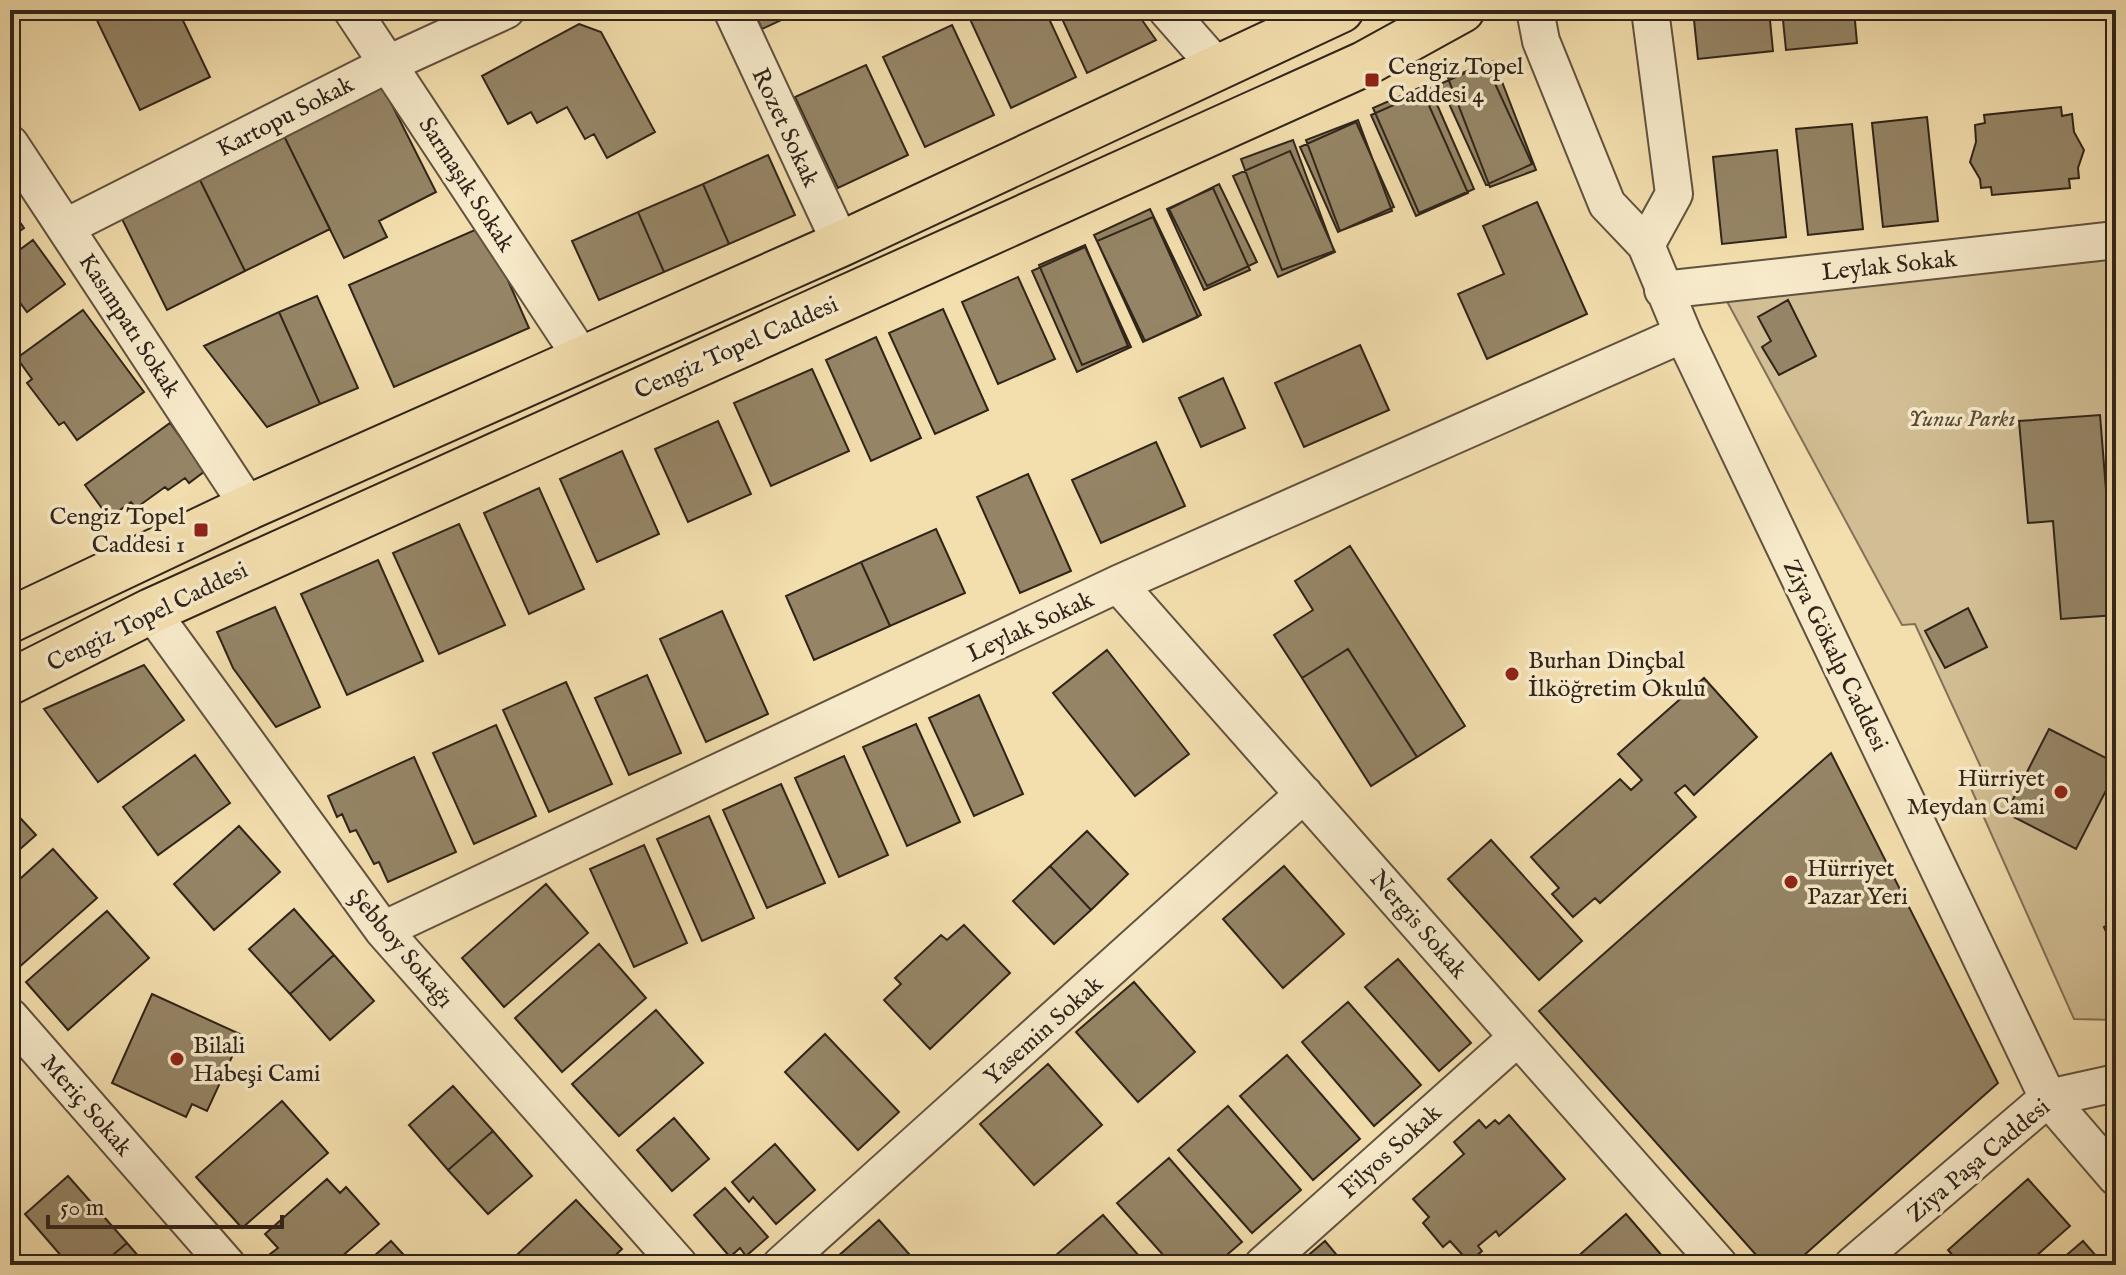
<svg xmlns="http://www.w3.org/2000/svg" width="2126" height="1275" font-family="'IM FELL English',serif">
  <style>
    .green { fill: #d2be94; stroke: #817157; stroke-width: 2 }
    .building { fill: #958566; stroke: #30241a; stroke-width: 2 }
    .lines { fill: none; stroke-linecap: round; stroke-linejoin: round }
    .minor-casing { stroke: #61523f; stroke-width: 40 }
    .primary-casing { stroke: #30241a; stroke-width: 48 }
    .minor { stroke: #f7eaca; stroke-width: 36 }
    .primary { stroke: #f3dead; stroke-width: 44 }
    .poi-dot { fill: #8f2418; stroke: #f7eaca; stroke-width: 3 }
    .labels { text-anchor: middle; stroke-width: 7; stroke-linejoin: round; paint-order: stroke }
    .poi-label { font-size: 24px; fill: #30241a; stroke: #f7eaca; text-anchor: start }
    .street-label { font-size: 24px; fill: #30241a; stroke: #f7eaca }
    .park-label { font-size: 24px; font-style: italic; fill: #584a38; stroke: #f7eaca }
  </style>
  <rect width="100%" height="100%" fill="#f3dead"/>
  <filter id="stains"><feTurbulence type="fractalNoise" baseFrequency=".0025" numOctaves="4"/><feColorMatrix values="0 0 0 0 .2 0 0 0 0 .09 0 0 0 0 .02 0 0 0 .5 -.17"/></filter>
  <radialGradient id="worn" r=".72"><stop offset=".6" stop-color="#630" stop-opacity="0"/><stop offset="1" stop-color="#630" stop-opacity=".3"/></radialGradient>
  <!-- green -->
  <path class="green" d="M2108,247L2116,314V1020L2074,1019L1969,784L1984,774L1915,624L1902,625L1723,294Z"/>
  <!-- building -->
  <path class="building" d="M92,10H178L210,77L140,110Z
    M753,10H803L762,29Z
    M984,10H1045L1076,77L1011,108L969,17Z
    M1058,10H1135L1156,40L1087,73Z
    M1693,10H1769L1773,51L1698,59Z
    M1782,10H1854L1857,43L1786,50Z
    M1886,10H1943L1886,16Z
    M2046,10H2106V13L2047,19Z
    M579,24L601,32L655,132L607,158L594,134L585,139L567,107L537,123L531,112L508,124L482,76Z
    M952,25L994,115L925,147L883,57Z
    M1494,61L1536,170L1490,187L1448,78Z
    M1486,64L1532,164L1486,185L1440,84Z
    M866,65L908,155L838,188L795,97Z
    M1428,84L1474,189L1419,213L1373,108Z
    M383,87L436,192L379,221L387,237L344,258L284,136Z
    M1423,92L1468,193L1416,216L1371,115Z
    M2061,107L2062,116L2072,114L2074,132L2084,150L2078,168L2079,178L2069,179L2070,188L1992,195L1991,187L1981,188L1980,179L1970,162L1976,142L1975,125L1985,123L1984,115Z
    M1927,117L1938,221L1883,227L1872,123Z
    M1358,120L1392,211L1340,231L1306,140Z
    M1356,122L1394,207L1338,232L1300,147Z
    M1852,124L1863,229L1808,235L1796,129Z
    M284,136L330,229L245,271L199,178Z
    M1293,140L1334,251L1282,270L1241,159Z
    M1777,150L1786,237L1722,244L1713,157Z
    M1290,151L1335,252L1278,277L1233,176Z
    M768,155L795,215L729,244L703,184Z
    M199,178L245,271L167,310L121,217Z
    M703,184L729,244L664,272L638,212Z
    M1219,184L1257,262L1207,286L1169,209Z
    M1213,188L1250,270L1204,290L1167,209Z
    M1537,202L1587,314L1487,359L1458,294L1504,274L1483,226Z
    M10,208L24,228L10,238Z
    M1150,209L1201,315L1145,341L1094,235Z
    M638,212L664,272L599,300L572,241Z
    M1153,217L1198,317L1143,342L1097,241Z
    M484,226L529,328L394,387L349,285Z
    M33,240L65,284L27,312L12,292L10,294V257Z
    M1085,245L1128,346L1082,365L1039,265Z
    M1085,247L1131,347L1077,372L1032,271Z
    M1018,277L1055,359L998,384L962,302Z
    M317,296L358,388L320,404L279,312Z
    M1788,300L1816,356L1779,375L1762,347L1771,341L1758,317Z
    M943,309L988,410L935,434L889,333Z
    M83,310L144,392L77,440L64,422L59,425L27,383L32,379L17,358Z
    M279,312L320,404L267,427L204,346Z
    M876,337L921,438L871,461L826,360Z
    M1360,345L1389,410L1304,447L1275,383Z
    M812,369L849,451L771,486L734,403Z
    M1223,378L1245,428L1201,447L1179,398Z
    M2100,415L2116,615L2061,619L2053,521L2028,523L2019,421Z
    M718,421L751,494L688,522L655,449Z
    M170,423L205,471L189,483L185,478L168,490L165,487L136,508L131,502L109,518L85,485Z
    M1156,442L1185,506L1101,543L1072,480Z
    M622,451L659,534L597,562L560,479Z
    M1028,474L1071,571L1020,593L977,497Z
    M539,488L584,589L529,614L484,513Z
    M459,524L505,625L439,654L393,553Z
    M936,529L965,593L890,626L861,562Z
    M1350,546L1465,726L1417,757L1348,649L1302,678L1274,635L1313,610L1295,581Z
    M378,560L423,661L347,695L301,594Z
    M861,562L890,626L814,660L786,596Z
    M275,607L320,707L276,727L233,668L217,632Z
    M1968,608L1987,647L1945,668L1925,631Z
    M722,611L768,714L706,742L660,639Z
    M1348,649L1417,757L1371,786L1302,678Z
    M1107,650L1189,754L1135,796L1053,693Z
    M144,665L184,720L98,782L44,709Z
    M647,675L681,753L629,775L595,698Z
    M1704,678L1757,737L1694,795L1685,785L1675,793L1696,817L1600,903L1595,898L1573,917L1552,894L1559,888L1531,857L1620,779L1631,790L1642,780L1618,754Z
    M566,682L612,784L549,812L503,710Z
    M979,695L1023,794L974,816L929,718Z
    M916,724L960,822L907,846L863,747Z
    M496,725L536,816L474,844L433,753Z
    M2049,729L2116,763V771L2076,849L2006,813Z
    M1831,753L1998,1083L1793,1265H1765L1539,1011Z
    M195,755L230,803L158,855L123,807Z
    M844,756L888,855L839,877L795,778Z
    M414,757L456,852L388,882L379,862L374,864L356,830L350,832L342,814L337,817L328,796Z
    M781,784L825,883L767,908L723,810Z
    M10,807L36,835L10,858Z
    M709,816L754,918L702,941L657,839Z
    M239,826L280,872L214,930L174,884Z
    M1087,831L1128,874L1091,910L1050,866Z
    M1491,840L1582,941L1539,980L1448,879Z
    M644,845L687,943L634,967L590,869Z
    M53,849L97,898L16,970L10,964V888Z
    M1050,866L1091,910L1054,944L1013,901Z
    M1284,866L1344,934L1283,988L1223,919Z
    M546,884L588,933L504,1007L462,958Z
    M294,909L334,955L290,994L249,949Z
    M107,911L149,958L68,1030L26,982Z
    M2116,921V954L2104,927Z
    M964,925L1010,973L930,1049L884,1000L901,984L895,978L941,935L947,940Z
    M599,944L646,998L562,1072L515,1018Z
    M334,955L374,1001L330,1040L290,994Z
    M1398,959L1471,1043L1439,1071L1365,987Z
    M1134,982L1195,1052L1138,1102L1076,1032Z
    M152,994L242,1035L207,1111L192,1104L186,1117L112,1083Z
    M1348,1002L1421,1085L1374,1126L1302,1042Z
    M656,1010L703,1063L619,1136L572,1084Z
    M825,1034L899,1112L858,1150L785,1072Z
    M1287,1055L1360,1139L1313,1180L1240,1096Z
    M1048,1064L1102,1125L1034,1185L980,1124Z
    M453,1086L493,1131L448,1170L409,1125Z
    M282,1101L328,1153L242,1228L196,1177Z
    M1228,1106L1301,1190L1252,1233L1178,1150Z
    M1509,1115L1565,1179L1499,1236L1496,1231L1478,1246L1482,1251L1469,1262L1450,1241L1443,1247L1423,1223L1429,1217L1413,1199L1464,1154L1454,1142L1479,1120L1486,1128L1495,1120L1499,1124Z
    M674,1118L709,1159L672,1191L637,1150Z
    M493,1131L532,1176L488,1214L448,1170Z
    M775,1144L815,1190L776,1224L753,1197L749,1202L732,1182Z
    M1169,1158L1242,1242L1215,1265H1172L1117,1203Z
    M68,1176L127,1243L101,1265H69L25,1214Z
    M327,1179L340,1193L346,1187L379,1224L332,1265H278L269,1255L278,1248L265,1234Z
    M2028,1179L2070,1226L2026,1265H1961L1948,1250Z
    M725,1188L768,1237L746,1256L740,1248L730,1257L694,1215Z
    M576,1200L622,1249L605,1265H506Z
    M1626,1214L1670,1265H1583L1576,1258Z
    M1103,1215L1147,1265H1065L1056,1255Z
    M879,1220L909,1254L897,1265H828Z
    M391,1241L413,1265H364Z
    M1325,1241L1345,1265H1297Z
    M2083,1241L2104,1265H2055Z
    M127,1243L146,1265H101Z"/>
  <g class="lines">
    <defs>
      <path id="minor" d="M352,10L582,358
        M732,10L841,244
        M1167,10L1218,68
        M1535,10L1541,41L1607,204L1646,245L1683,334L2048,1098L2116,1177
        M10,144L249,507
        M66,227L388,64L506,10
        M1646,245L1674,194L1650,10
        M1663,290L2116,240
        M1118,584L1719,1265
        M151,611L383,930L679,1265
        M383,930L1118,584L1683,334
        M10,1017L227,1265
        M781,1265L1304,794
        M1263,1265L1518,1037
        M1853,1265L2048,1098L2116,1083"/>
      <path id="primary" d="M10,620L249,507L841,244L1341,10
        M10,682L151,611L1364,64L1462,10"/>
    </defs>
    <!-- minor casing -->
    <use href="#minor" class="minor-casing"/>
    <!-- primary casing -->
    <use href="#primary" class="primary-casing"/>
    <!-- minor -->
    <use href="#minor" class="minor"/>
    <!-- primary -->
    <use href="#primary" class="primary"/>
  </g>
  <!-- markers -->
  <g class="poi-dot">
    <rect x="1364" y="72" width="16" height="16" rx="4"/>
    <rect x="193" y="522" width="16" height="16" rx="4"/>
    <circle cx="1512" cy="674" r="8"/>
    <circle cx="2061" cy="792" r="8"/>
    <circle cx="1791" cy="882" r="8"/>
    <circle cx="177" cy="1059" r="8"/>
  </g>
  <g class="labels">
    <!-- poi labels -->
    <g class="poi-label">
      <text x="1388" y="74">Cengiz Topel<tspan x="1388" dy="28">Caddesi 4</tspan></text>
      <text x="185" y="524" text-anchor="end">Cengiz Topel<tspan x="185" dy="28">Caddesi 1</tspan></text>
      <text x="1528" y="668">Burhan Dinçbal<tspan x="1528" dy="28">İlköğretim Okulu</tspan></text>
      <text x="2045" y="786" text-anchor="end">Hürriyet<tspan x="2045" dy="28">Meydan Cami</tspan></text>
      <text x="1807" y="876">Hürriyet<tspan x="1807" dy="28">Pazar Yeri</tspan></text>
      <text x="193" y="1053">Bilali<tspan x="193" dy="28">Habeşi Cami</tspan></text>
    </g>
    <!-- street labels -->
    <g class="street-label">
      <text transform="translate(285 116) rotate(-27)" y="8">Kartopu Sokak</text>
      <text transform="translate(786 127) rotate(65)" y="8">Rozet Sokak</text>
      <text transform="translate(467 184) rotate(57)" y="8">Sarmaşık Sokak</text>
      <text transform="translate(1889 265) rotate(-6)" y="8">Leylak Sokak</text>
      <text transform="translate(130 325) rotate(57)" y="8">Kasımpatı Sokak</text>
      <text transform="translate(736 347) rotate(-24)" y="8">Cengiz Topel Caddesi</text>
      <text transform="translate(147 616) rotate(-26)" y="8">Cengiz Topel Caddesi</text>
      <text transform="translate(1030 626) rotate(-25)" y="8">Leylak Sokak</text>
      <text transform="translate(1836 655) rotate(64)" y="8">Ziya Gökalp Caddesi</text>
      <text transform="translate(1419 924) rotate(49)" y="8">Nergis Sokak</text>
      <text transform="translate(402 948) rotate(50)" y="8">Şebboy Sokağı</text>
      <text transform="translate(1043 1030) rotate(-42)" y="8">Yasemin Sokak</text>
      <text transform="translate(87 1105) rotate(49)" y="8">Meriç Sokak</text>
      <text transform="translate(1390 1151) rotate(-42)" y="8">Filyos Sokak</text>
      <text transform="translate(1978 1160) rotate(-40)" y="8">Ziya Paşa Caddesi</text>
    </g>
    <!-- park labels -->
    <g class="park-label">
      <text x="1962" y="426">Yunus Parkı</text>
    </g>
  </g>
  <!-- margin -->
  <rect width="2126" height="1275" fill="none" stroke="#f3dead" stroke-width="40"/>
  <rect x="12" y="12" width="2102" height="1251" fill="none" stroke="#30241a" stroke-width="4"/>
  <rect x="20" y="20" width="2086" height="1235" fill="none" stroke="#30241a" stroke-width="2"/>
  <!-- scale -->
  <path d="M48 1215v12h234v-12" fill="none" stroke="#30241a" stroke-width="4"/>
  <text x="60" y="1215" font-size="24" fill="#30241a" stroke="#f7eaca" stroke-width="6" paint-order="stroke">50 m</text>
  <rect width="100%" height="100%" filter="url(#stains)"/>
  <rect width="100%" height="100%" fill="url(#worn)"/>
</svg>
